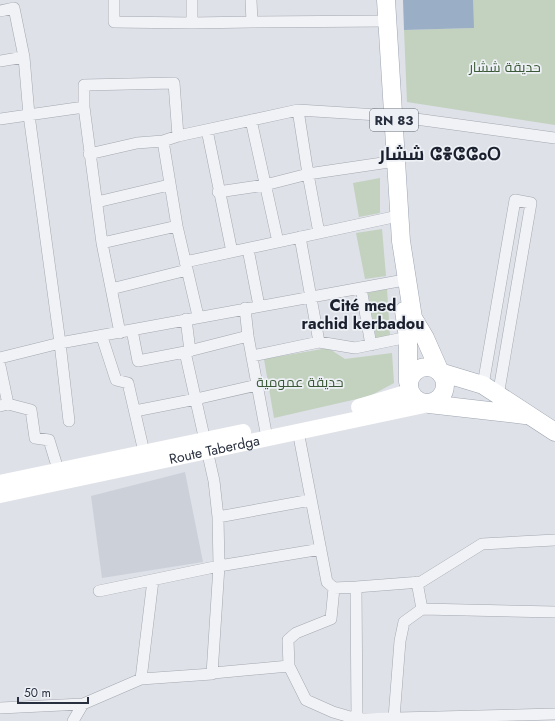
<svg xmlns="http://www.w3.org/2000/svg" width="555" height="721" font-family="Jost,Cairo,'Noto Sans Tifinagh',sans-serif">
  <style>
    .built { fill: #ccd0d9 }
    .green { fill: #c3d1bf }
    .water { fill: #9aaec6 }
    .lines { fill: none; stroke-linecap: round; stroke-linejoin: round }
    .street-casing { stroke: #a4a8b1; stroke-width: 12 }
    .primary-casing { stroke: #9ea5b2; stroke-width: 19 }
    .street { stroke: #f1f2f6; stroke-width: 11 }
    .secondary { stroke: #fff; stroke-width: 16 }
    .primary { stroke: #fff; stroke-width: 18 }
    .labels { text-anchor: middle; stroke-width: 3.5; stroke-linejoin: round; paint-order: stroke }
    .shield { fill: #edf0f5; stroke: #636975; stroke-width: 1 }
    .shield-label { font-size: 13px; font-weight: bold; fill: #282f3e }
    .park-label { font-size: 14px; fill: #3b5936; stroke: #edf0f5 }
    .street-label { font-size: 14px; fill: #282f3e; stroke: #edf0f5 }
    .quarter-label { font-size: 16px; font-weight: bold; fill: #1a202e; stroke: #edf0f5 }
    .district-label { font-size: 18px; font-weight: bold; fill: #1a202e; stroke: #edf0f5 }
  </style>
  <rect width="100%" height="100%" fill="#dee1e7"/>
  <!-- built -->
  <path class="built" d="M185,472L203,562L102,578L91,496Z"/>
  <!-- green -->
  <path class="green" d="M473,0H555V125L407,102L404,30L473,28Z
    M380,178V213L359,217L353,183Z
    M382,229L386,276L365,279L356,233Z
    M387,289L390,336L376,338L368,293Z
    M328,348L345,359L392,353L394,383L370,396L274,418L264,359Z"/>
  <!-- water -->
  <path class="water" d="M403,0H473L474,28L404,30Z"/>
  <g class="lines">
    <defs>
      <path id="street" d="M114,0V22L192,23
        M192,0V23L252,22
        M251,0L252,22L387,21
        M0,11L14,8L24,57L29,115L60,343L69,421
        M0,61L24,57
        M298,110L308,174L319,233
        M0,119L84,107
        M251,120L278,242
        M207,130L232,252
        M163,141L177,226L198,316
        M89,154L137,143L163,141L178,136L298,110L394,116L555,138
        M218,192L265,185L308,174L396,161
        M97,202L169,185
        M300,237L319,342
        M102,243L177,226
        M248,249L259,306
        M185,262L398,216
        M361,288L371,345
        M111,289L187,270
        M245,308L248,336L267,438
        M186,319L190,351
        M132,330L138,361L185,352L248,336
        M120,333L102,243L84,107V85L174,83L178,136
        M102,337L116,380L128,383L144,452
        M252,356L319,342L355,348L408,337
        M0,358L60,343L399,281
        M0,366L8,404L0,406
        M483,385L515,200L531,203L498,396
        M8,404L31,410L35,438L49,440L60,476
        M135,411L196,399L257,385
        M298,431L327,582L334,588L356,587
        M218,517L311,500
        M417,582L422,609L555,612
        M99,591L219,566L218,517L214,481L185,352
        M289,666L288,640L296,633L331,619L334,588
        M213,673L289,666L306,700L333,712L357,719L555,714
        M141,679L153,580
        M0,708L83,704L141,679L212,674L219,566L321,549
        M394,718L400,641L404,622L422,609
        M357,719L356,587L421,582L482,544L555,540
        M73,721L83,704"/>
      <path id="primary" d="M386,0L401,241L413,318L425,338L440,372L483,385L555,432
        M404,311L408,337V382
        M409 385a18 18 0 1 1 36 0a18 18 0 1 1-36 0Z
        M429,404L525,415"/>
    </defs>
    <!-- street casing -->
    <use href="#street" class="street-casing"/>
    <!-- primary casing -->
    <use href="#primary" class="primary-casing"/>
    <!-- street -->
    <use href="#street" class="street"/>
    <!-- secondary -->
    <g class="secondary">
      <path d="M359,407L409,392"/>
      <path d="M0,483L243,432"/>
      <path id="s1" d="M0,495L429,404"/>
    </g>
    <!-- primary -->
    <use href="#primary" class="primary"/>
  </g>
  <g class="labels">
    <!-- shield labels -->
    <rect class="shield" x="370" y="109" width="48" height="22" rx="3"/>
    <g class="shield-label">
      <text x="394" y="125">RN 83</text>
    </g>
    <!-- park labels -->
    <g class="park-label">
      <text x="505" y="72">حديقة ششار</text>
      <text x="300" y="387">حديقة عمومية</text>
    </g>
    <!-- street labels -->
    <g class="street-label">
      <text dy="5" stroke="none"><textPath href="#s1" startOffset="219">Route Taberdga</textPath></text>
    </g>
    <!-- quarter labels -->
    <g class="quarter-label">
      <text x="363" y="311">Cité med<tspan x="363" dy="18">rachid kerbadou</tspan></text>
    </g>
    <!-- district labels -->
    <g class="district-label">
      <text x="440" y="160">ششار ⵛⴻⵛⵛⴰⵔ</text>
    </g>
  </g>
  <!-- scale -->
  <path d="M18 697v6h70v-6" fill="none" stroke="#282f3e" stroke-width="2"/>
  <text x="24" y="697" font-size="12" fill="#282f3e" stroke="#edf0f5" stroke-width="3" paint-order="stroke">50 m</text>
</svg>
